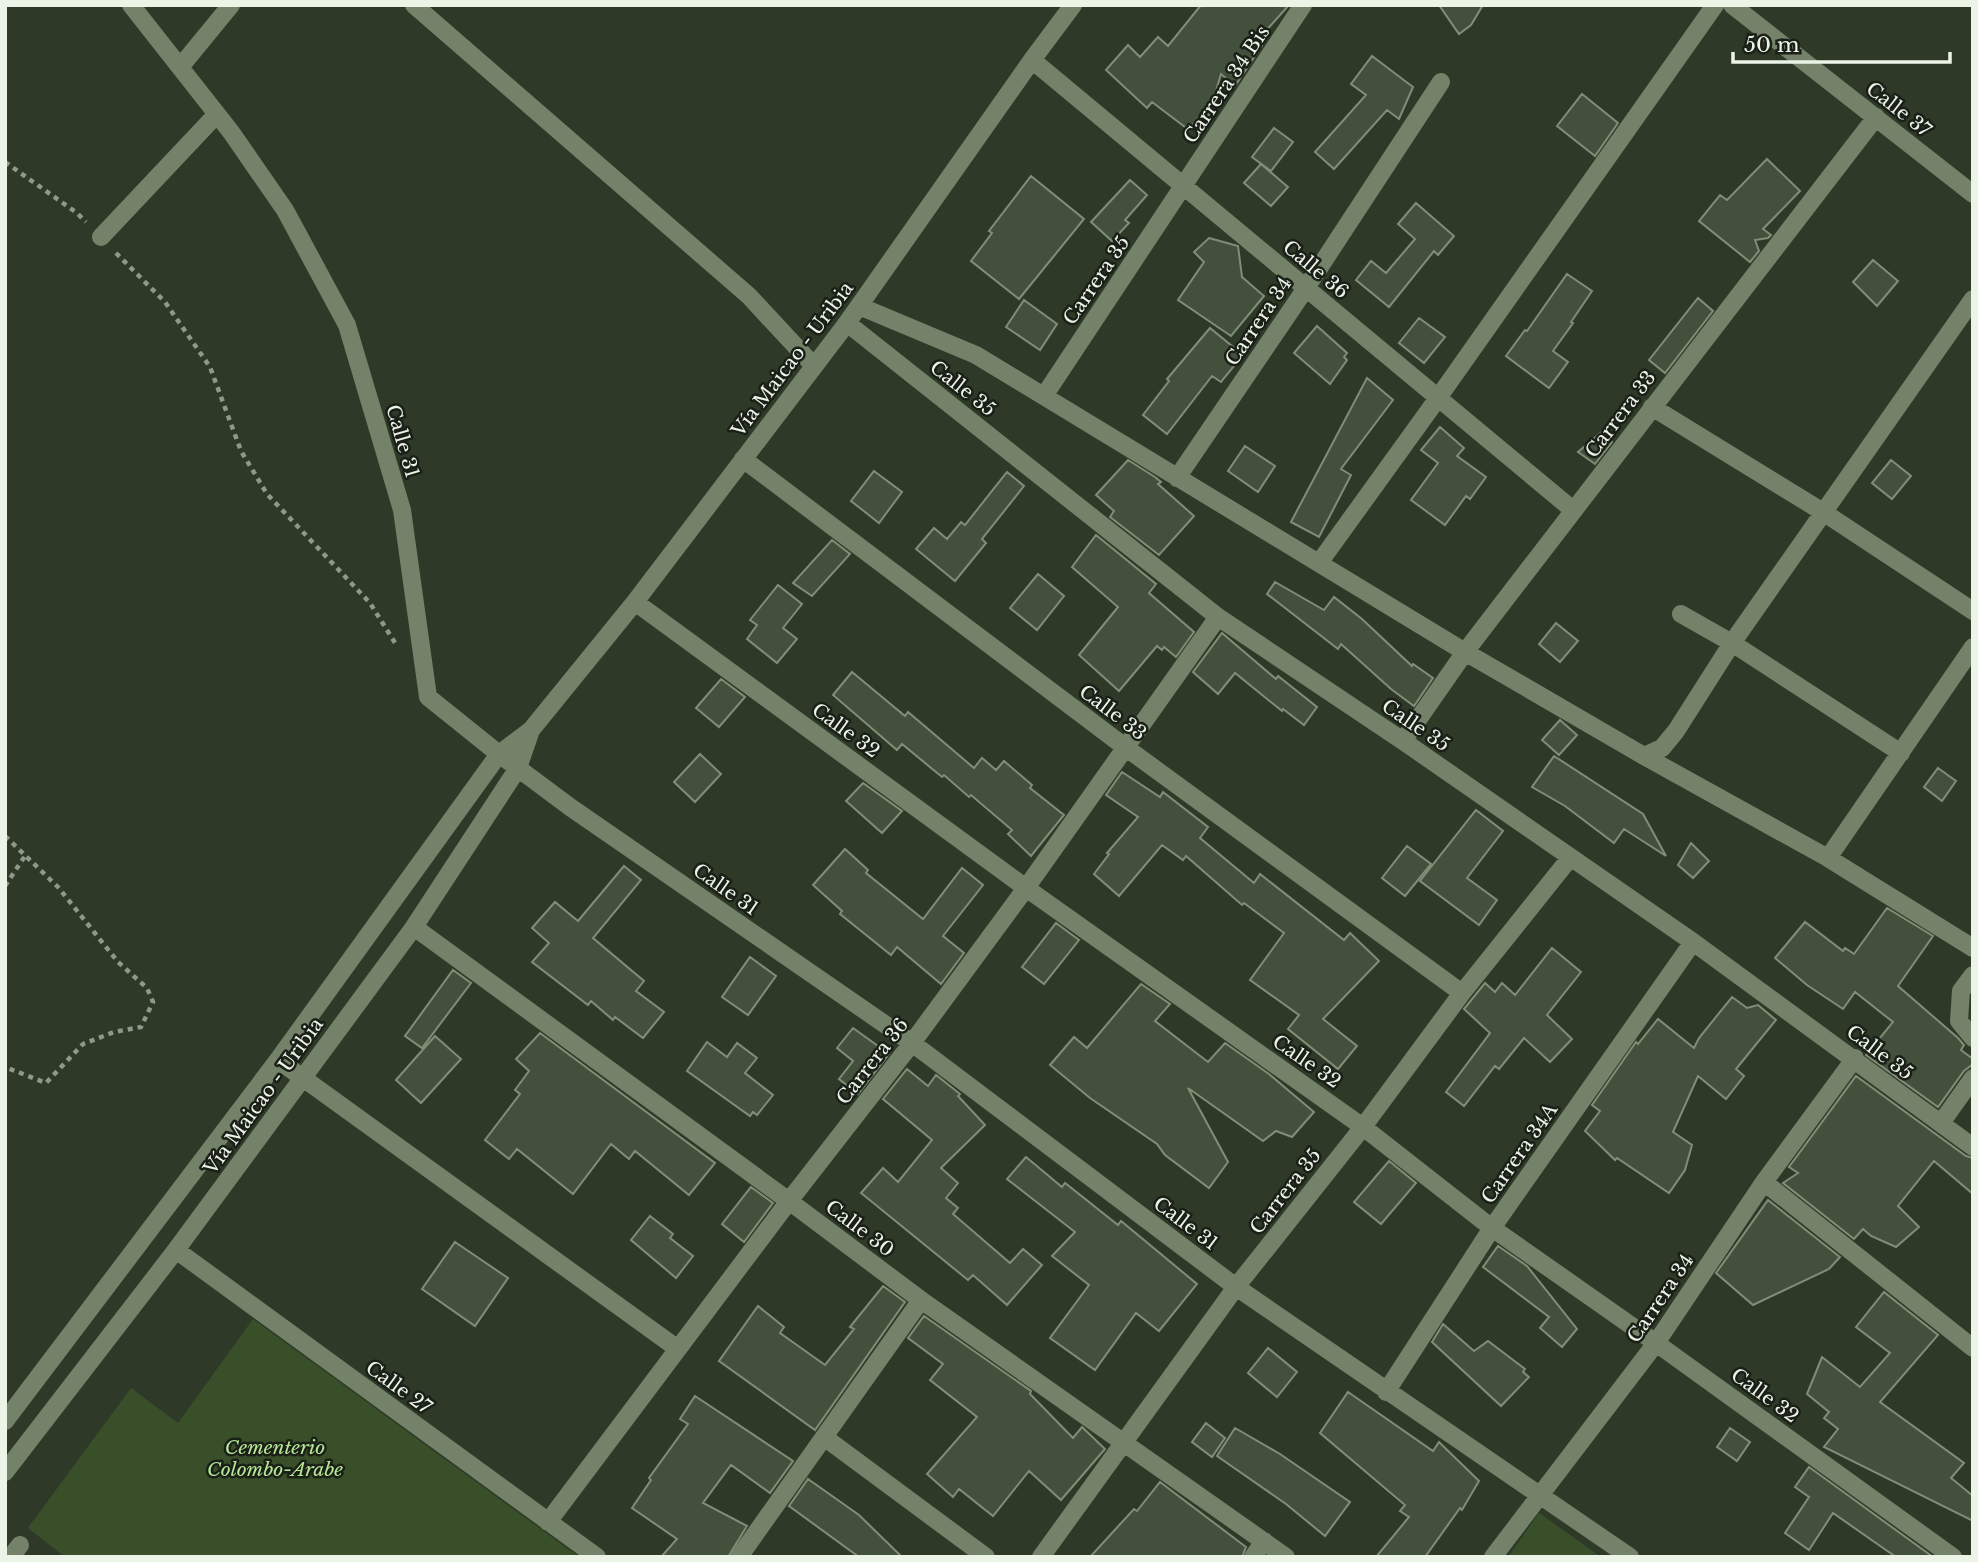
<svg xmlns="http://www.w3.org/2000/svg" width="1978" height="1562" font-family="'Libre Baskerville',serif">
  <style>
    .green { fill: #394f2a }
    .building { fill: #43503b; stroke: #808e78; stroke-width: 2 }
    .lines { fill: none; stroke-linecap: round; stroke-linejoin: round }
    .path { stroke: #8f9989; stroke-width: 4.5; stroke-dasharray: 5 5; stroke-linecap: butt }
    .minor { stroke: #738269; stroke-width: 18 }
    .labels { text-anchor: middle; stroke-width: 5; stroke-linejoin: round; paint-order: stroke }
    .street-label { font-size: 19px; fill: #ecf3e7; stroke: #1a1f17 }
    .park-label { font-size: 19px; font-style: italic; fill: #b7e895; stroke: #1a1f17 }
  </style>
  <rect width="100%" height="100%" fill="#2e3a27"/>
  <!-- green -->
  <path class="green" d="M253,1319L579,1557H65L28,1528L131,1388L178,1423Z
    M1539,1513L1601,1557H1508Z"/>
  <!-- building -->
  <path class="building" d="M1201,5H1289L1263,34L1267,38L1235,86L1221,74L1209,115L1197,119L1189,130L1152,102L1147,108L1106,70L1128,45L1140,57L1158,37L1168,46Z
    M1439,5H1483L1471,25L1459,34Z
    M1372,56L1413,87L1399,119L1387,110L1334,169L1315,152L1366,95L1351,84Z
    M1582,94L1618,123L1595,156L1557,126Z
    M1274,128L1293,142L1271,171L1252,157Z
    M1767,159L1800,191L1763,229L1771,235L1768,238L1755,240L1759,251L1750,262L1699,221L1720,195L1727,200Z
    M1261,164L1288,187L1271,206L1244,183Z
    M1031,176L1084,219L1019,299L971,261L992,233L989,231Z
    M1130,180L1147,195L1125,220L1129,223L1112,241L1091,222Z
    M1416,203L1454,236L1438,255L1434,251L1389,307L1356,280L1371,261L1386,273L1415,239L1398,224Z
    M1209,238L1238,246L1242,277L1264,296L1231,336L1178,300L1204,262L1194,252Z
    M1873,260L1898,281L1877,306L1853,282Z
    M1567,274L1592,291L1571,322L1573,323L1553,351L1568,362L1549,388L1506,356L1525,330L1527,331Z
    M1698,298L1713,311L1665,373L1649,360Z
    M1024,300L1057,324L1040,350L1006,327Z
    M1419,318L1445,337L1424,363L1399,343Z
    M1317,326L1347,353L1344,357L1347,360L1330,384L1294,353Z
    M1210,328L1243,355L1221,382L1212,376L1167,434L1143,415L1169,381L1167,379Z
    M1367,378L1393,400L1341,469L1351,475L1319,537L1291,522Z
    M1440,427L1464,448L1457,456L1486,477L1470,499L1466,496L1445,525L1411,500L1438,463L1421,450Z
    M1603,431L1612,442L1595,464L1578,452Z
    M1245,446L1275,466L1258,492L1228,471Z
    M1128,460L1155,477L1161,482L1158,484L1194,516L1159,555L1110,517L1114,511L1096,495Z
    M1891,460L1911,476L1892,499L1872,483Z
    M874,471L902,492L879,523L851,501Z
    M1007,472L1024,486L982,539L986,543L955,581L916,549L934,528L947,539L961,522L965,525Z
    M1096,535L1156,584L1149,593L1194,632L1176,657L1164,647L1162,650L1157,646L1119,691L1079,655L1118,607L1072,567Z
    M832,540L850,554L812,596L793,583Z
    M1038,574L1064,596L1037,630L1010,608Z
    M1275,582L1324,610L1334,597L1362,619L1412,666L1413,664L1433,678L1414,706L1391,689L1341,644L1338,649L1267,594Z
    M778,585L802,604L783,628L797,639L777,663L747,639L757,625L750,620Z
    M1556,623L1578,641L1560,662L1539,644Z
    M1222,633L1276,679L1278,676L1317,707L1304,725L1283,709L1282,711L1235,673L1218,694L1193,672Z
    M852,672L905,716L908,712L974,768L982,758L996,770L1004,761L1032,785L1030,788L1064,815L1031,856L1008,834L1012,830L971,795L969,797L944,775L942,777L902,744L897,750L833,695Z
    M721,679L745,697L719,727L696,708Z
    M1560,720L1577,735L1559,755L1542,740Z
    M700,754L721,774L695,802L674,782Z
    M1554,756L1643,814L1666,856L1624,829L1614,843L1565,806L1532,787Z
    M1938,768L1956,781L1942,801L1924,787Z
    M1122,772L1160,797L1163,792L1208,827L1200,838L1254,883L1260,874L1344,940L1350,933L1379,961L1323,1019L1357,1046L1338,1069L1288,1029L1299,1015L1250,980L1284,933L1244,903L1242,905L1186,856L1183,860L1162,845L1119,896L1094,874L1109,854L1107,853L1138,817L1106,795Z
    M863,783L902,811L882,833L846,801Z
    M1476,810L1503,831L1467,878L1497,900L1479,925L1420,881Z
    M1691,843L1709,861L1693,878L1678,865Z
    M1407,846L1431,864L1405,896L1382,878Z
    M845,849L868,870L866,873L923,919L962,868L983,885L943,936L964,953L941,984L897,947L891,955L840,914L842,911L813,885Z
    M624,866L641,880L593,938L644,981L636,991L664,1012L643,1038L615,1017L613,1020L591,1001L588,1005L532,962L549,943L532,928L555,902L578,921Z
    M1887,908L1933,936L1898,986L1958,1038L1964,1045L1961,1050L1973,1059V1064L1964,1071L1938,1107L1866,1055L1893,1022L1855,992L1843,1009L1807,985L1775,958L1805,922L1843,951L1845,948L1854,954Z
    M1056,923L1079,940L1044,984L1022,967Z
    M1552,948L1581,972L1547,1015L1572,1039L1550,1062L1524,1038L1499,1069L1495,1066L1464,1106L1446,1092L1490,1033L1464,1009L1485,983L1495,992L1502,983L1515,995Z
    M750,957L776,976L748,1015L722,997Z
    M453,970L471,983L422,1048L405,1036Z
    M1141,984L1170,1004L1155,1021L1208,1062L1225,1043L1269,1074L1314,1112L1292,1137L1276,1131L1263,1141L1188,1088L1228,1162L1209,1188L1165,1155L1157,1144L1090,1098L1050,1065L1074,1037L1087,1048Z
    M1732,997L1747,1008L1758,1005L1776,1020L1736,1069L1744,1076L1726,1099L1698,1076L1673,1132L1692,1145L1685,1170L1669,1193L1617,1158L1615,1160L1585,1131L1600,1111L1592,1105L1636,1042L1638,1044L1658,1019L1694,1048L1699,1038Z
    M853,1028L889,1054L858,1094L839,1079L853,1061L837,1048Z
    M540,1033L715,1163L689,1195L635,1151L629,1159L611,1144L573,1194L517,1149L509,1159L485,1140L520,1094L515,1090L529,1071L516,1059Z
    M435,1036L461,1059L421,1103L396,1080Z
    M707,1042L727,1057L737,1043L757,1058L745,1073L773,1095L757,1115L753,1112L750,1116L687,1071Z
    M907,1069L928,1086L936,1075L960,1094L958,1096L985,1125L941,1168L958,1183L946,1198L958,1208L953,1214L1010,1263L1023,1249L1042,1265L1007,1305L973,1275L968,1280L861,1193L883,1168L898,1182L932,1140L883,1099Z
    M1856,1076L1966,1156L1973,1158V1194L1934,1161L1898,1206L1919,1227L1896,1247L1871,1236L1863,1229L1854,1239L1783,1183L1798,1173L1789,1167Z
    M1026,1157L1062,1187L1065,1183L1118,1225L1121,1221L1197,1284L1159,1331L1136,1313L1095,1370L1050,1338L1089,1285L1052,1256L1075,1232L1007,1179Z
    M1389,1161L1416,1183L1381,1224L1354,1202Z
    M751,1187L773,1203L744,1242L722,1224Z
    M1768,1200L1840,1257L1829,1269L1753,1305L1716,1273Z
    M650,1216L673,1234L670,1238L693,1256L676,1278L631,1240Z
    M455,1242L508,1278L475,1326L422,1289Z
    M1498,1246L1527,1266L1577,1329L1562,1347L1540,1328L1549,1317L1483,1267Z
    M883,1286L905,1302L815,1430L719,1361L758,1306L784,1327L780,1333L825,1365L854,1329L850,1327Z
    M1884,1292L1938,1335L1880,1402L1964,1463L1951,1478L1973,1496V1521L1824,1447L1838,1429L1824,1418L1829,1412L1807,1394L1822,1357L1860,1387L1890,1353L1856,1327Z
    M924,1316L1031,1391L1030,1394L1073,1438L1082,1427L1105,1449L1061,1500L1029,1471L993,1516L959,1489L953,1497L927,1474L977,1417L930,1380L943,1364L908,1338Z
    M1443,1324L1474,1351L1488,1341L1525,1369L1523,1372L1529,1377L1501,1406L1432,1342Z
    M1268,1348L1297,1372L1277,1397L1248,1373Z
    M1348,1392L1433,1451L1439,1442L1479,1481L1462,1510L1460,1508L1425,1557H1376L1409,1517L1400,1511L1405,1505L1320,1433Z
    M695,1396L793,1461L770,1493L731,1465L703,1503L747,1526L728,1557H661L677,1539L632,1508L651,1480L649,1478L688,1424L680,1419Z
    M1206,1423L1225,1438L1212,1457L1192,1442Z
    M1235,1428L1280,1454L1350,1502L1325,1536L1286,1504L1217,1456Z
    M1730,1428L1750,1442L1737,1461L1717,1447Z
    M1809,1467L1933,1557H1896L1833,1513L1809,1550L1785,1533L1809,1497L1795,1487Z
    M808,1479L859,1515L902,1557H859L789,1506Z
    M1160,1482L1246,1547L1242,1557H1090L1134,1509L1137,1511Z"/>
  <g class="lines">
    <!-- path -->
    <path class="path" d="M5,162L77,213L86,222
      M116,253L165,302L210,367L241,451L267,494L370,603L397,646
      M5,836L58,887L118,962L147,988L153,1002L141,1027L114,1032L83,1044L46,1083L5,1067
      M5,886L25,856"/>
    <!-- minor -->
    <path class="minor" d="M131,5L231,132L285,210L347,325L402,510L428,697L499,754L570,807L912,1043L1236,1287L1630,1557
      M414,5L749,296L814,366
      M1732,5L1973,194
      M1032,60L1573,510
      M181,66L231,5
      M101,237L217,114
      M859,306L976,355L1465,652L1644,756L1828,858L1973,948
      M847,323L1218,617L1403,741L1693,942L1973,1147
      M1044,396L1303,5
      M1652,407L1823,512L1973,611
      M743,459L1125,747L1462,993
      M1177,478L1306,288L1441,82
      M1319,563L1438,398L1715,5
      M635,602L1026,888L1363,1127L1492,1228L1656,1343L1953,1557
      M1681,614L1732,643L1901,753
      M1403,741L1465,652L1876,117
      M1644,756L1662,748L1676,731L1732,643L1973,299
      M1828,858L1973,647
      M414,927L789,1201L921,1300L1286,1557
      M1973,975L1961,991L1959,1021L1973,1038
      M278,1060L678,1349
      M1941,1123L1973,1078
      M1764,1182L1973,1348
      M176,1250L597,1557
      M1386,1392L1492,1228L1693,942
      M5,1421L278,1060L499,754L531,730L635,602L847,323L1032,60L1073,5
      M824,1437L986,1557
      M5,1472L176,1250L414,927L518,768L531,730
      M548,1522L789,1201L912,1043L1026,888L1218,617
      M11,1557L20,1545
      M739,1557L921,1300
      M1041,1557L1236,1287L1363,1127L1462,993L1570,858
      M1253,1557L1264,1541
      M1493,1557L1656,1343L1764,1182L1855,1058"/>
  </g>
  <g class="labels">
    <!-- street labels -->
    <g class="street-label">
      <text transform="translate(1226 84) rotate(-56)" y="7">Carrera 34 Bis</text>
      <text transform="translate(1899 109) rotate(38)" y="7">Calle 37</text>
      <text transform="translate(1316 269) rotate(40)" y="7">Calle 36</text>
      <text transform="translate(1096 280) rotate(-56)" y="7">Carrera 35</text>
      <text transform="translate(1258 321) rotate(-56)" y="7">Carrera 34</text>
      <text transform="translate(792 359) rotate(-53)" y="7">Vía Maicao - Uribia</text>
      <text transform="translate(963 388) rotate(38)" y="7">Calle 35</text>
      <text transform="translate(1620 414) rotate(-53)" y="7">Carrera 33</text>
      <text transform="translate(403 441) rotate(74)" y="7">Calle 31</text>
      <text transform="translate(1113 712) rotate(37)" y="7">Calle 33</text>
      <text transform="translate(1416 725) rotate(34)" y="7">Calle 35</text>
      <text transform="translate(846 730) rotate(36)" y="7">Calle 32</text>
      <text transform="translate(726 889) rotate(35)" y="7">Calle 31</text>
      <text transform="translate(1880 1052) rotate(37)" y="7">Calle 35</text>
      <text transform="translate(872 1061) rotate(-52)" y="7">Carrera 36</text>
      <text transform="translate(1307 1061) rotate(35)" y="7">Calle 32</text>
      <text transform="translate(263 1096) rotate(-54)" y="7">Vía Maicao - Uribia</text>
      <text transform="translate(1519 1153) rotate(-55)" y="7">Carrera 34A</text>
      <text transform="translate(1285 1191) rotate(-52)" y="7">Carrera 35</text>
      <text transform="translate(1186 1223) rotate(37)" y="7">Calle 31</text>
      <text transform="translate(860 1228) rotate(37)" y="7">Calle 30</text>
      <text transform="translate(1660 1298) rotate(-56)" y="7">Carrera 34</text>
      <text transform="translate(399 1387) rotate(36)" y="7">Calle 27</text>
      <text transform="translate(1765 1395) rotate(36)" y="7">Calle 32</text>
    </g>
    <!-- park labels -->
    <g class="park-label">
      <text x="275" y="1454">Cementerio<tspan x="275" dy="22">Colombo-Arabe</tspan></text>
    </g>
  </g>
  <!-- border -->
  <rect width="1978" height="1562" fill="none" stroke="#ecf3e7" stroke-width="14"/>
  <!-- scale -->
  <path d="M1733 52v10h217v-10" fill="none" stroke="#ecf3e7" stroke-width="3.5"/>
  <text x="1744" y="52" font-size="21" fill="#ecf3e7" stroke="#1a1f17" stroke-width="5" paint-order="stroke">50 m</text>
</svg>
